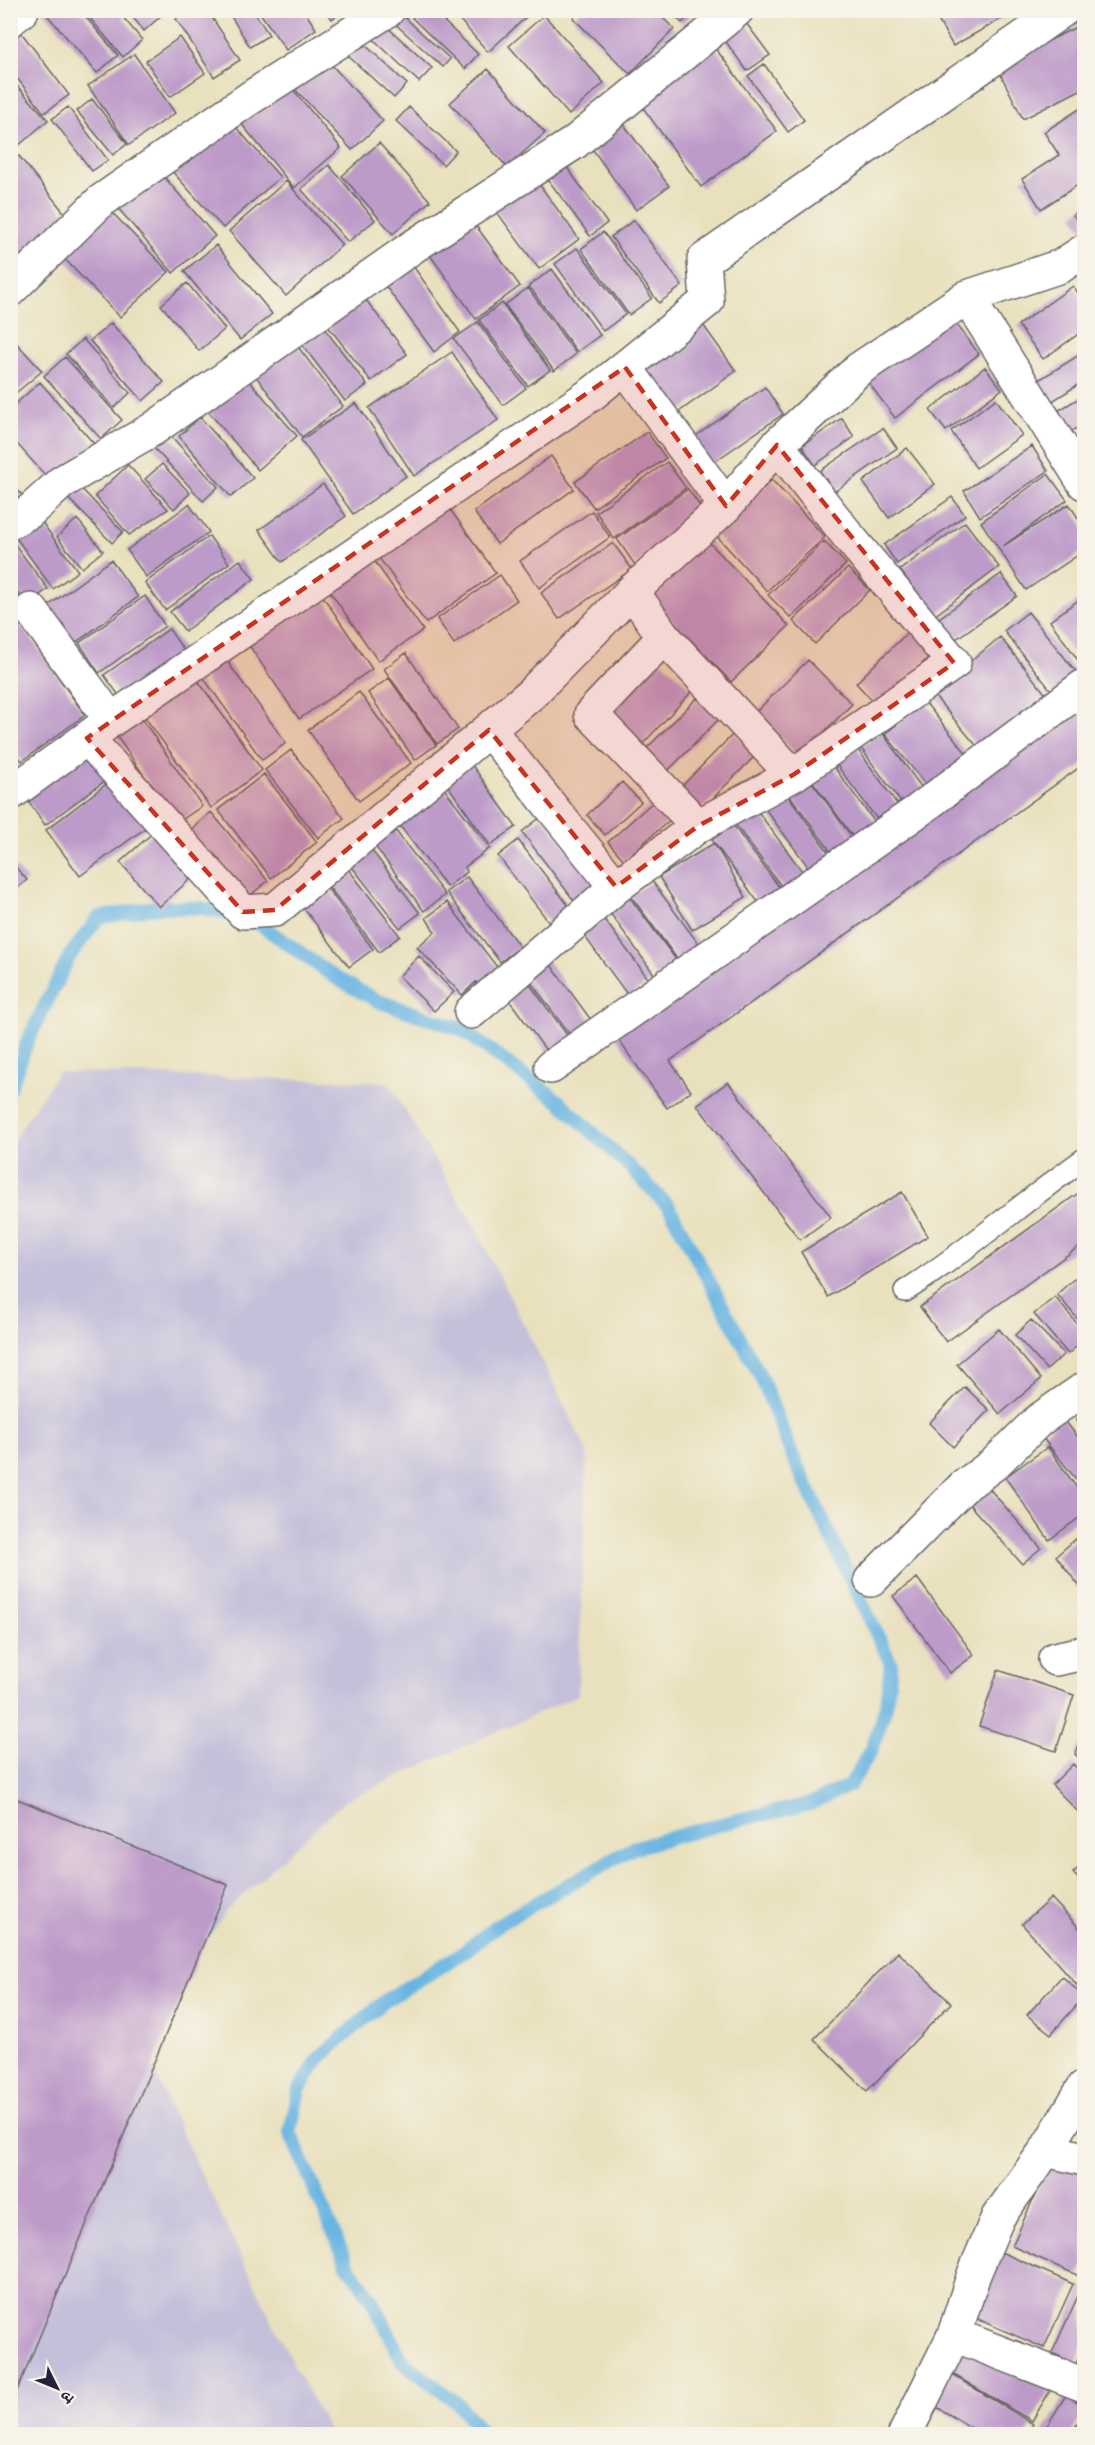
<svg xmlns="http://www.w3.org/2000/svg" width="1095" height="2445" font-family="Dekko,'Playpen Sans Deva',sans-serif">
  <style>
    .industrial { fill: #c5c0da }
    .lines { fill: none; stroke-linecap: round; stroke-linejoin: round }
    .stream { stroke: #69b5e2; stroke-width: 14 }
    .building { fill: #bd9bc9 }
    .service-casing { stroke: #686569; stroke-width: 24 }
    .minor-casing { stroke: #686569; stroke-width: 36 }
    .service { stroke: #fff; stroke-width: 21 }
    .minor { stroke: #fff; stroke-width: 33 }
    .marked { fill: #c8321e; fill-opacity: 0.2; stroke: #c8321e; stroke-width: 4.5; stroke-dasharray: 12 8; stroke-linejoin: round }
  </style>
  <rect width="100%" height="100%" fill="#f7f3e8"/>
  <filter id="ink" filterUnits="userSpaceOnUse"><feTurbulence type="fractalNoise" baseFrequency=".0167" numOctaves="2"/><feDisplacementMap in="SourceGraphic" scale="12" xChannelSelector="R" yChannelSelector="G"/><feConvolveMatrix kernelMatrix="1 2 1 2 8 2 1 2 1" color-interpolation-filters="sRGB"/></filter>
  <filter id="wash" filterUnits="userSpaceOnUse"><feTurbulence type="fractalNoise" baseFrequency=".008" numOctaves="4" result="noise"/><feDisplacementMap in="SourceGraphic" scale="24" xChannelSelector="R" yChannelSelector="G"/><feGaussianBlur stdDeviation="1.35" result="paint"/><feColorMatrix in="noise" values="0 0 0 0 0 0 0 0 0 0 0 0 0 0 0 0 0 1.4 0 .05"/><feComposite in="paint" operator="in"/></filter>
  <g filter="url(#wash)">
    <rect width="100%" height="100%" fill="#e9e1be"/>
    <!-- industrial -->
    <path class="industrial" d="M58,1072L388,1082L474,1225L587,1451L578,1695L346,1800L226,1911L143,2041L174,2117L294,2366L331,2434H11V1144Z"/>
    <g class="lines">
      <!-- stream -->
      <path class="stream" d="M10,1088L28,1040L69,957L98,918L156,907L201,908L251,918L336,978L378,1001L461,1029L560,1102L635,1172L669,1207L761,1377L793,1457L891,1664L886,1706L872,1749L850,1785L810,1804L729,1822L633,1848L499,1924L464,1952L386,2000L320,2057L299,2090L290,2132L347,2264L371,2298L403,2362L456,2402L484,2434"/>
    </g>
    <g id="blocks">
      <!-- building -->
      <path class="building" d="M43,10H80L118,55L97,73Z
        M83,10H117L142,40L123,57Z
        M127,10H164L165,12L144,31Z
        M189,10H207L240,60L214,77L176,19Z
        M227,10H253L269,35L250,47Z
        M258,10H304L316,29L286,50Z
        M325,10H344L332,19Z
        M419,10H432L478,54L465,69L412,18Z
        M451,10H534L488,52Z
        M581,10H655L674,29L630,74L573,18Z
        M669,10H695L682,23Z
        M943,10H1010L1012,13L953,46L935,15Z
        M401,14L450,59L443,67L393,22Z
        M544,15L604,83L569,115L509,46Z
        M743,19L770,55L747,71L721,35Z
        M1084,23V88L1023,119L997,67Z
        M384,24L432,68L419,82L371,37Z
        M20,31L69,95L44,113L10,69V39Z
        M180,37L205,73L170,97L146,61Z
        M360,40L407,84L394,98L346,54Z
        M713,45L777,131L701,187L638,101Z
        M134,54L175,113L129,145L88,86Z
        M328,61L383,121L352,150L296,90Z
        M764,64L804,120L788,132L748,76Z
        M488,69L545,133L507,167L450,103Z
        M10,78L48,120L17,147L10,140Z
        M287,82L341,148L294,188L240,122Z
        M92,99L127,144L113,155L77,111Z
        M1084,106V181L1041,209L1022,179L1059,155L1044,132Z
        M68,107L108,160L92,171L52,119Z
        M409,107L456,151L443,165L396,121Z
        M228,118L280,177L223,228L171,170Z
        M620,119L669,186L636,210L588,143Z
        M379,143L430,201L393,234L342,176Z
        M19,156L70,220L10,267V162Z
        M561,159L607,223L590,236L543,173Z
        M329,165L375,220L348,242L301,189Z
        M160,172L215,236L173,273L118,208Z
        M534,177L579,239L539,269L493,207Z
        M286,181L342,245L286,296L229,231Z
        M1084,206V232L1073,215Z
        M107,207L169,272L120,317L58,252Z
        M471,219L520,286L476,319L427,251Z
        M634,220L682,286L659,303L611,237Z
        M603,232L652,298L629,315L581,249Z
        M216,245L272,314L240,340L184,271Z
        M577,248L626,314L603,331L555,264Z
        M408,259L460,332L434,352L381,280Z
        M552,269L600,335L577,352L529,286Z
        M187,283L225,329L199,351L161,305Z
        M1073,286L1084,301V330L1043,359L1018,325Z
        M528,288L576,354L554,371L505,305Z
        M360,292L407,354L371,381L324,321Z
        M502,303L550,370L528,386L479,320Z
        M949,314L979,354L895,418L865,378Z
        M478,322L526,388L503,405L454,339Z
        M701,322L736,371L673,416L638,368Z
        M111,323L164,382L143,401L90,341Z
        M322,325L367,385L345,401L300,342Z
        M10,336L42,371L10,398Z
        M83,339L130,393L114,408L66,354Z
        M292,339L343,406L302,437L251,370Z
        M452,352L498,420L414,476L369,408Z
        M1084,352V381L1051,402L1037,381Z
        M65,357L122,420L101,439L44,376Z
        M985,367L1002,389L946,431L930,410Z
        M246,377L297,436L258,470L207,410Z
        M40,382L95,445L52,483L10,436V409Z
        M765,387L783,414L711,464L693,438Z
        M1084,395V423L1069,433L1056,412Z
        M996,399L1022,435L976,468L951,431Z
        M356,403L406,476L353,514L301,440Z
        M200,417L253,478L231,497L179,436Z
        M842,418L854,437L815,465L802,446Z
        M883,428L897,448L834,492L820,471Z
        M167,432L218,487L203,501L152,446Z
        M647,432L666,458L594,508L575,482Z
        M1032,446L1048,471L980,517L964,491Z
        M907,448L935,484L889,518L863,482Z
        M551,456L574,489L497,544L474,512Z
        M667,462L686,488L614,539L596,512Z
        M162,464L190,493L174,509L145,479Z
        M128,465L168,509L129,535L95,496Z
        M1048,474L1067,500L1003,546L1069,504L1084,527V551L1026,590L981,522Z
        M772,480L825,537L767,591L714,533Z
        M10,482L23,496L10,507Z
        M76,483L123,532L112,543L64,494Z
        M323,484L346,516L282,562L259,530Z
        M688,489L707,516L635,565L617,539Z
        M952,497L965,515L897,564L884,545Z
        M444,501L496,573L426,623L374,551Z
        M189,504L209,532L146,577L127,550Z
        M592,511L610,537L539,588L520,561Z
        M35,513L78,571L53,589L11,531Z
        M77,519L103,551L82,568L57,537Z
        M965,522L999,567L934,616L900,570Z
        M209,536L229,563L165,610L145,583Z
        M10,538L48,589L26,605L10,582Z
        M707,540L789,626L731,682L649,596Z
        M824,541L846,564L791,618L768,595Z
        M613,543L632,569L559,619L541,593Z
        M373,559L423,630L378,661L329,590Z
        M111,560L138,597L71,646L44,609Z
        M240,560L254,579L185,631L170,612Z
        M848,568L870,590L815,644L793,621Z
        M1001,574L1017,596L953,641L938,619Z
        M500,575L517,600L454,644L437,619Z
        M10,589L20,602L10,609Z
        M320,592L372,669L299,719L246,641Z
        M145,596L165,626L99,673L79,643Z
        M1084,596V666L1083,667L1050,621Z
        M1028,612L1081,678L1057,698L1004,631Z
        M13,613L85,715L22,761L10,745V615Z
        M169,629L187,655L123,701L104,675Z
        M911,629L933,653L878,707L856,683Z
        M1000,637L1056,707L986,757L932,693Z
        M406,653L458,729L437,744L384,669Z
        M224,657L286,743L262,760L200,673Z
        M659,658L693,690L640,747L606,716Z
        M808,660L852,704L799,757L755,713Z
        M196,678L262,770L211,808L144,716Z
        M389,678L436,745L415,760L368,693Z
        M359,692L411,763L359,801L308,730Z
        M1084,693V764L670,1061L691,1091L667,1108L612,1031Z
        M697,698L719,719L660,779L638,757Z
        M925,702L974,763L934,795L885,734Z
        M138,713L202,806L177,823L113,731Z
        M881,731L929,798L909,813L860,747Z
        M734,733L756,755L697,814L676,792Z
        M87,747L110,777L45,825L23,794Z
        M857,748L905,815L885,830L836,764Z
        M291,750L344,818L318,838L265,770Z
        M10,756L22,770L10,778Z
        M469,761L516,827L490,845L443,779Z
        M831,763L880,829L859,845L810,778Z
        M264,774L317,842L271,878L218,810Z
        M809,778L857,844L837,860L788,793Z
        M113,779L148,826L80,876L46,830Z
        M439,782L490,848L465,867L467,872L447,887L393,817Z
        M622,782L641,802L605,835L587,815Z
        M784,790L832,857L812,872L763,806Z
        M655,800L671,819L624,860L608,842Z
        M756,809L805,875L784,890L735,824Z
        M211,812L268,881L243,901L187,833Z
        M542,816L596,886L575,902L522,832Z
        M733,825L782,891L761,906L712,840Z
        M392,826L445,895L424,911L371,841Z
        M157,829L196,874L159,907L120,862Z
        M518,840L572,910L552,926L498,856Z
        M366,843L420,913L400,928L345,858Z
        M714,843L746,897L692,930L659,877Z
        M10,861L27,880L10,894Z
        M346,866L400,936L379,952L325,882Z
        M467,877L520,947L500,962L446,892Z
        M652,881L701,947L680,963L631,896Z
        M326,886L373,949L349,967L301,905Z
        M628,895L677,961L656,977L608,910Z
        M447,902L501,972L480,988L476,982L462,995L417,947L435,932L426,918Z
        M601,915L650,981L629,997L580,930Z
        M419,956L454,992L434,1011L399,976Z
        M545,957L594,1024L573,1039L524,973Z
        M522,974L571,1040L550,1056L501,989Z
        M728,1082L831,1217L800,1240L697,1105Z
        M1084,1189V1243L946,1342L920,1307Z
        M902,1192L928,1236L828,1297L801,1252Z
        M1084,1270V1327L1057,1294Z
        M1055,1297L1084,1332V1340L1068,1354L1034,1314Z
        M1031,1320L1064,1354L1047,1370L1015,1335Z
        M999,1329L1041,1379L1000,1414L957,1364Z
        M965,1387L989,1410L953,1447L929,1423Z
        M1084,1408V1431L1074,1416Z
        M1063,1418L1084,1445V1489L1041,1436Z
        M1048,1447L1084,1498V1514L1049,1540L1005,1477Z
        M987,1486L1041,1548L1022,1564L968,1503Z
        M1084,1532V1592L1056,1556Z
        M917,1578L974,1655L950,1673L893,1596Z
        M998,1670L1074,1695L1056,1751L979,1726Z
        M1084,1736V1763L1075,1754Z
        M1073,1764L1084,1775V1818L1052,1785Z
        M10,1796L228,1885L11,2405L10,2404Z
        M1084,1862V1885L1073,1873Z
        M1051,1898L1084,1933V1993L1022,1924Z
        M898,1952L951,2003L867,2091L814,2039Z
        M1062,1976L1084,1997L1051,2034L1027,2015Z
        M1053,2155L1084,2168V2265L1079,2276L1012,2246Z
        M1001,2252L1073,2284L1044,2348L973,2317Z
        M1082,2287L1084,2288V2345L1076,2364L1052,2353Z
        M967,2341L1050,2391L1032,2421L949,2372Z
        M951,2374L1033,2424L1027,2434H982L933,2405Z
        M1066,2395L1084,2406V2413L1071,2434H1042Z"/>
    </g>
  </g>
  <g filter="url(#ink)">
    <use href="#blocks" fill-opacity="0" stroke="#686569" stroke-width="1.5"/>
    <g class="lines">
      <defs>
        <path id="service" d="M905,1291C968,1251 1024,1201 1084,1159"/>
        <path id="minor" d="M10,20L22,10
          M10,290L101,201L250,98L388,10
          M967,297L1084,483
          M625,367L726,506L777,445L859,369L967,297L1061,266L1084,251
          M726,506L632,591L664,637L793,775
          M10,522L29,512L62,482L153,429L414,246L574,143L737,10
          M31,610L111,720L593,393L707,301L704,260L1063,10
          M664,637L591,714L698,826
          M489,730L616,887
          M87,738L243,912L275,910L531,694L632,591
          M10,794L105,725
          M471,1012L616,887L698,826L793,775L954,663L849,537L777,445
          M551,1067L919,810L1084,686
          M871,1580L963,1487L994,1464L1039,1420L1084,1389
          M1055,1659L1084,1653
          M1046,2150L1084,2159
          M954,2335L1084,2385
          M905,2434L954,2335L974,2274L998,2217L1046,2150L1084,2087"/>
      </defs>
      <!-- service casing -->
      <use href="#service" class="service-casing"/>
      <!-- minor casing -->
      <use href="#minor" class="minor-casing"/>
      <!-- service -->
      <use href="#service" class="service"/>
      <!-- minor -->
      <use href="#minor" class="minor"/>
    </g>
  </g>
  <!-- marked area -->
  <path class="marked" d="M625,367L726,506L777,445L954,663L793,775L698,826L616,887L489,730L275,910L243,912L87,738Z"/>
  <!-- margin -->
  <rect width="1095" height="2445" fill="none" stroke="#f7f3e8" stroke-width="36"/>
  <!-- north arrow -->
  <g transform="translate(57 2388) rotate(133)" stroke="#f7f3e8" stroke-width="4.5" paint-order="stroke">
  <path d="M0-4.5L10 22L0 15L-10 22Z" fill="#22223b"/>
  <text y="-9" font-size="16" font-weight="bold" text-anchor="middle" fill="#22223b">उ</text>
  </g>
</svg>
